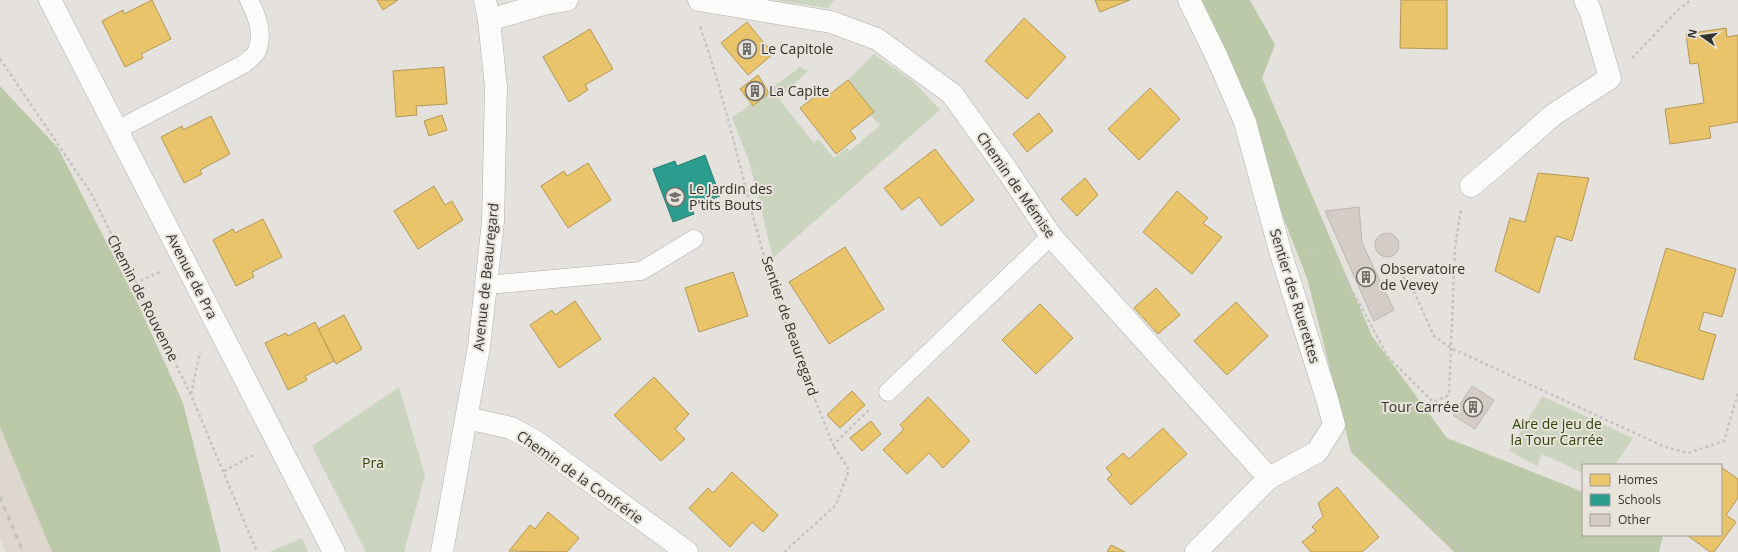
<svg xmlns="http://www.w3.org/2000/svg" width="1738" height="552" font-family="'Open Sans',sans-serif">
<rect width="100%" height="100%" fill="#e5e2de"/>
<polygon fill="#ddd7cd" points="0,427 52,552 6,552 0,538"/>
<g fill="#cbd4be">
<polygon points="775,0 834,0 828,8"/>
<polygon points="874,54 914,82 940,110 773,258 749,161 732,118 800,67 808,71 779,99 814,143 818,139 834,158 847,148 850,151 880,125 870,115 873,112 848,80"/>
<polygon points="399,387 425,475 404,552 366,552 312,446"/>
<polygon points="1542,396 1633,438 1615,465 1583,465 1583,473 1542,454 1537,466 1509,451"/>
<polygon points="302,538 308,552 269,552"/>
</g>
<g fill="#bcc9a9">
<polygon points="1198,0 1250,0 1275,45 1262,78 1372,336 1447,438 1583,492 1583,535 1663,535 1659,552 1454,552 1351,452 1307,278"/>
<polygon points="0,86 58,148 138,304 183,403 221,552 52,552 0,427"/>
</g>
<g fill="#e9c46a" stroke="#b29858">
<polygon points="152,0 171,39 141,54 143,58 125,67 102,21 123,10 124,14"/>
<polygon points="377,0 398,0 383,10"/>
<polygon points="1095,0 1130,0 1100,12"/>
<polygon points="1401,0 1447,0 1447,49 1400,48"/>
<polygon points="1024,18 1066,57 1027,99 985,61"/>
<polygon points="747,22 773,54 748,75 721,43"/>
<polygon points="1726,28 1727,37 1738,35 1738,122 1709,127 1711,138 1670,144 1665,109 1704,103 1698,63 1690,64 1686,34"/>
<polygon points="590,29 613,69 585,85 588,90 569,102 543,57"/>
<polygon points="444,67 447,104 416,106 417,115 396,117 393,71"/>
<polygon points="758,75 769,93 753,106 740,89"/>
<polygon points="848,80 874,112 850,131 856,138 836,154 800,108 821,92 825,98"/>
<polygon points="1150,88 1180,119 1139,160 1108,129"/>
<polygon points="1039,113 1053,131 1027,152 1013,134"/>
<polygon points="442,115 447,130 429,136 424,121"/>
<polygon points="211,116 230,154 200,170 202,174 184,183 161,137 182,126 183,130"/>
<polygon points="935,149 974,200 941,226 919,197 902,210 884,188"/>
<polygon points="588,163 611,200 568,228 541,186 564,171 567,176"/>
<polygon points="1538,173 1589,178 1572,241 1556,236 1539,293 1495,271 1510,218 1525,222"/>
<polygon points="1085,178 1098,195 1077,216 1061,199"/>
<polygon points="434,186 445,205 452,201 463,220 418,249 394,211"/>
<polygon points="1177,191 1208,218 1203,223 1222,237 1192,274 1143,232"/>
<polygon points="263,219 282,257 252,272 254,277 236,286 213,240 233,229 235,233"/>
<polygon points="845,247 884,309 829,344 789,282"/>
<polygon points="1666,248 1736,269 1722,317 1704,312 1699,330 1716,335 1703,380 1634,359"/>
<polygon points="733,272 748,316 699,332 685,288"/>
<polygon points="1156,288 1180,315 1158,334 1134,308"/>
<polygon points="575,301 601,339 559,368 530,325 552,310 555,315"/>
<polygon points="1236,302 1268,336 1227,375 1194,341"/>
<polygon points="1040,304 1073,338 1036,374 1002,340"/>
<polygon points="344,315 362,349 336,364 318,329"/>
<polygon points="315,322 334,361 305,376 307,380 288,390 265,343 286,333 288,336"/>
<polygon points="654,377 689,414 675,429 685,439 661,461 614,415"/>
<polygon points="852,391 865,405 840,428 827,415"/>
<polygon points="928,397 970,441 943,468 929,453 907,474 883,450 904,429 900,425"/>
<polygon points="871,421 881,434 862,451 850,438"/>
<polygon points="1163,428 1187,454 1131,505 1107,479 1112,475 1106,468 1123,453 1129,459"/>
<polygon points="1721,467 1738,479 1738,498 1726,515 1736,522 1714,552 1710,552 1687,535 1721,535"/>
<polygon points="732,472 778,515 763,532 752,522 730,547 689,508 708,488 713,493"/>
<polygon points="1337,487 1379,537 1362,552 1311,552 1302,542 1316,531 1312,527 1323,516 1318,503"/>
<polygon points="548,512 579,538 567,552 509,551 530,525 535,529"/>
<polygon points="1111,545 1125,552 1107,552"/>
</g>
<polygon fill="#2a9d8f" stroke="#2d7d72" points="705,155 720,196 691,207 694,214 673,222 653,169 675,161 677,166"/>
<g fill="#d5cbc7" stroke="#bab7b5">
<polygon points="1359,207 1362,243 1394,310 1374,321 1325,211"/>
<circle cx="1387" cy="245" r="12"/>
<polygon points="1472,386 1494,400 1475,429 1453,415"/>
</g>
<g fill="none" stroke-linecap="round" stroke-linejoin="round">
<g stroke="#b0aeab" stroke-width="19">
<g id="lane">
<path d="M117 130 244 64C248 60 255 56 257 51 264 33 257 16 249 0"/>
<polyline points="487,285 641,271 694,239"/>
<polyline points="888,392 1051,236"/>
</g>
</g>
<g stroke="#b0aeab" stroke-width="23">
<g id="street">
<polyline points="699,0 831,22 877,39 952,94 1009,173 1051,236 1269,478"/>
<polyline points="1189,0 1216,55 1245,122 1281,254 1327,399 1334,425 1317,452 1269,478 1196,552"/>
<polyline points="489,20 544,4 567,0"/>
<polyline points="1471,186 1501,161 1553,115 1610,78 1590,10 1585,0"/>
<polyline points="467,418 511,428 535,441 687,552"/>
<polyline points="442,552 479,347 493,222 496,87 489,20 485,0"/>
</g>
</g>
<g stroke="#b0aeab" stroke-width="23">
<polyline id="secondary" points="50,0 334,552"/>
</g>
<g stroke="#c4c3c1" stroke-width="2.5" stroke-dasharray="3 3" stroke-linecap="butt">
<path d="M700 27C731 114 747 207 776 295 792 346 814 396 833 445L871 408"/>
<polyline points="1632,58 1679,9 1691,0"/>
<polyline points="0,59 91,193 191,395 257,552"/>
<polyline points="1309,254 1329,254 1357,299 1388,357 1433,402 1449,395 1455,247 1461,209"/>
<polyline points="1395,268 1411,285 1434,336 1451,348 1665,447 1688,453 1724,441 1738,393"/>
<polyline points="135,283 160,272"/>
<polyline points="191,394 200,352"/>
<polyline points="1353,444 1462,552"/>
<polyline points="224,471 253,455"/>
<polyline points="784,552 836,505 849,470 833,445"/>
</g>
<use href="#lane" stroke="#fbfbfa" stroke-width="18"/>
<use href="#street" stroke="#fbfbfa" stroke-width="22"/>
<use href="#secondary" stroke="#fbfbfa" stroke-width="22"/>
<polyline stroke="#c1c1bf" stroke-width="3" stroke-dasharray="5 5" stroke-linecap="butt" points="0,497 23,552"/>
</g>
<defs>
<g id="building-ring" transform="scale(1)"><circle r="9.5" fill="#e8e3db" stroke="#71706c" stroke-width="1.5"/><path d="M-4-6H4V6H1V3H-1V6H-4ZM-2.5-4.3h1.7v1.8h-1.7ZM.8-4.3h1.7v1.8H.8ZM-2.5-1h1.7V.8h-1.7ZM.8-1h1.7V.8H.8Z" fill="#71706c"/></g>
<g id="school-ring" transform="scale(1)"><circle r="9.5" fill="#e8e3db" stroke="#71706c" stroke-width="1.5"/><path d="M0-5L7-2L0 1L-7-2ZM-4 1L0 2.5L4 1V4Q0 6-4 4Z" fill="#71706c"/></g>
</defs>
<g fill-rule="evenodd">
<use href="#building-ring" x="747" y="49"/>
<use href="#building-ring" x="755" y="91"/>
<use href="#school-ring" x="675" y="197"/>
<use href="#building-ring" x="1366" y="277"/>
<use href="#building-ring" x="1473" y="407"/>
</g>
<g text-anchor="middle" stroke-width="4" stroke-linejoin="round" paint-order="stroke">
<g font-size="14" fill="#33322e" stroke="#e8e3db" text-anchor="start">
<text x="761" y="54">Le Capitole</text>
<text x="769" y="96">La Capite</text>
<text x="689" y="194">Le Jardin des<tspan x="689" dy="16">P'tits Bouts</tspan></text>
<text x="1380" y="274">Observatoire<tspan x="1380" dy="16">de Vevey</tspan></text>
<text x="1459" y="412" text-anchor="end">Tour Carrée</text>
</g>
<g font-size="14" fill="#33322e" stroke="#e8e3db">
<text transform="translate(1016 185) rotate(55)" y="5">Chemin de Mémise</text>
<text transform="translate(192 276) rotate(63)" y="5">Avenue de Pra</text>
<text transform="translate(486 277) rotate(-84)" y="5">Avenue de Beauregard</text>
<text transform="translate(1295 296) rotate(73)" y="5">Sentier des Ruerettes</text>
<text transform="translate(143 298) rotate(63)" y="5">Chemin de Rouvenne</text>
<text transform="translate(790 326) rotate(71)" y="5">Sentier de Beauregard</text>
<text transform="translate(580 477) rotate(35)" y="5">Chemin de la Confrérie</text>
</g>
<g font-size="14" fill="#2f4509" stroke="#e8e3db">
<text x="1557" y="429">Aire de jeu de<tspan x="1557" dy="16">la Tour Carrée</tspan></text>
<text x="373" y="468">Pra</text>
</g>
</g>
<rect x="1582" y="464" width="140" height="72" fill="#e8e3db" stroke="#a09c96"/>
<rect x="1590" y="474" width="20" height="12" fill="#e9c46a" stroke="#a09c96"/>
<text x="1618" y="484" font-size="12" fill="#33322e">Homes</text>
<rect x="1590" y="494" width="20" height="12" fill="#2a9d8f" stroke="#a09c96"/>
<text x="1618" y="504" font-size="12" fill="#33322e">Schools</text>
<rect x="1590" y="514" width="20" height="12" fill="#d5cbc7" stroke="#a09c96"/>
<text x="1618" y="524" font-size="12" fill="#33322e">Other</text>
<g transform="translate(1702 36) rotate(284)" stroke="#e8e3db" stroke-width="3" paint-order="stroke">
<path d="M0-3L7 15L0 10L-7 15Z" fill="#33322e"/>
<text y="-6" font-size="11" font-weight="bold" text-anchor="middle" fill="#33322e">N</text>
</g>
</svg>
